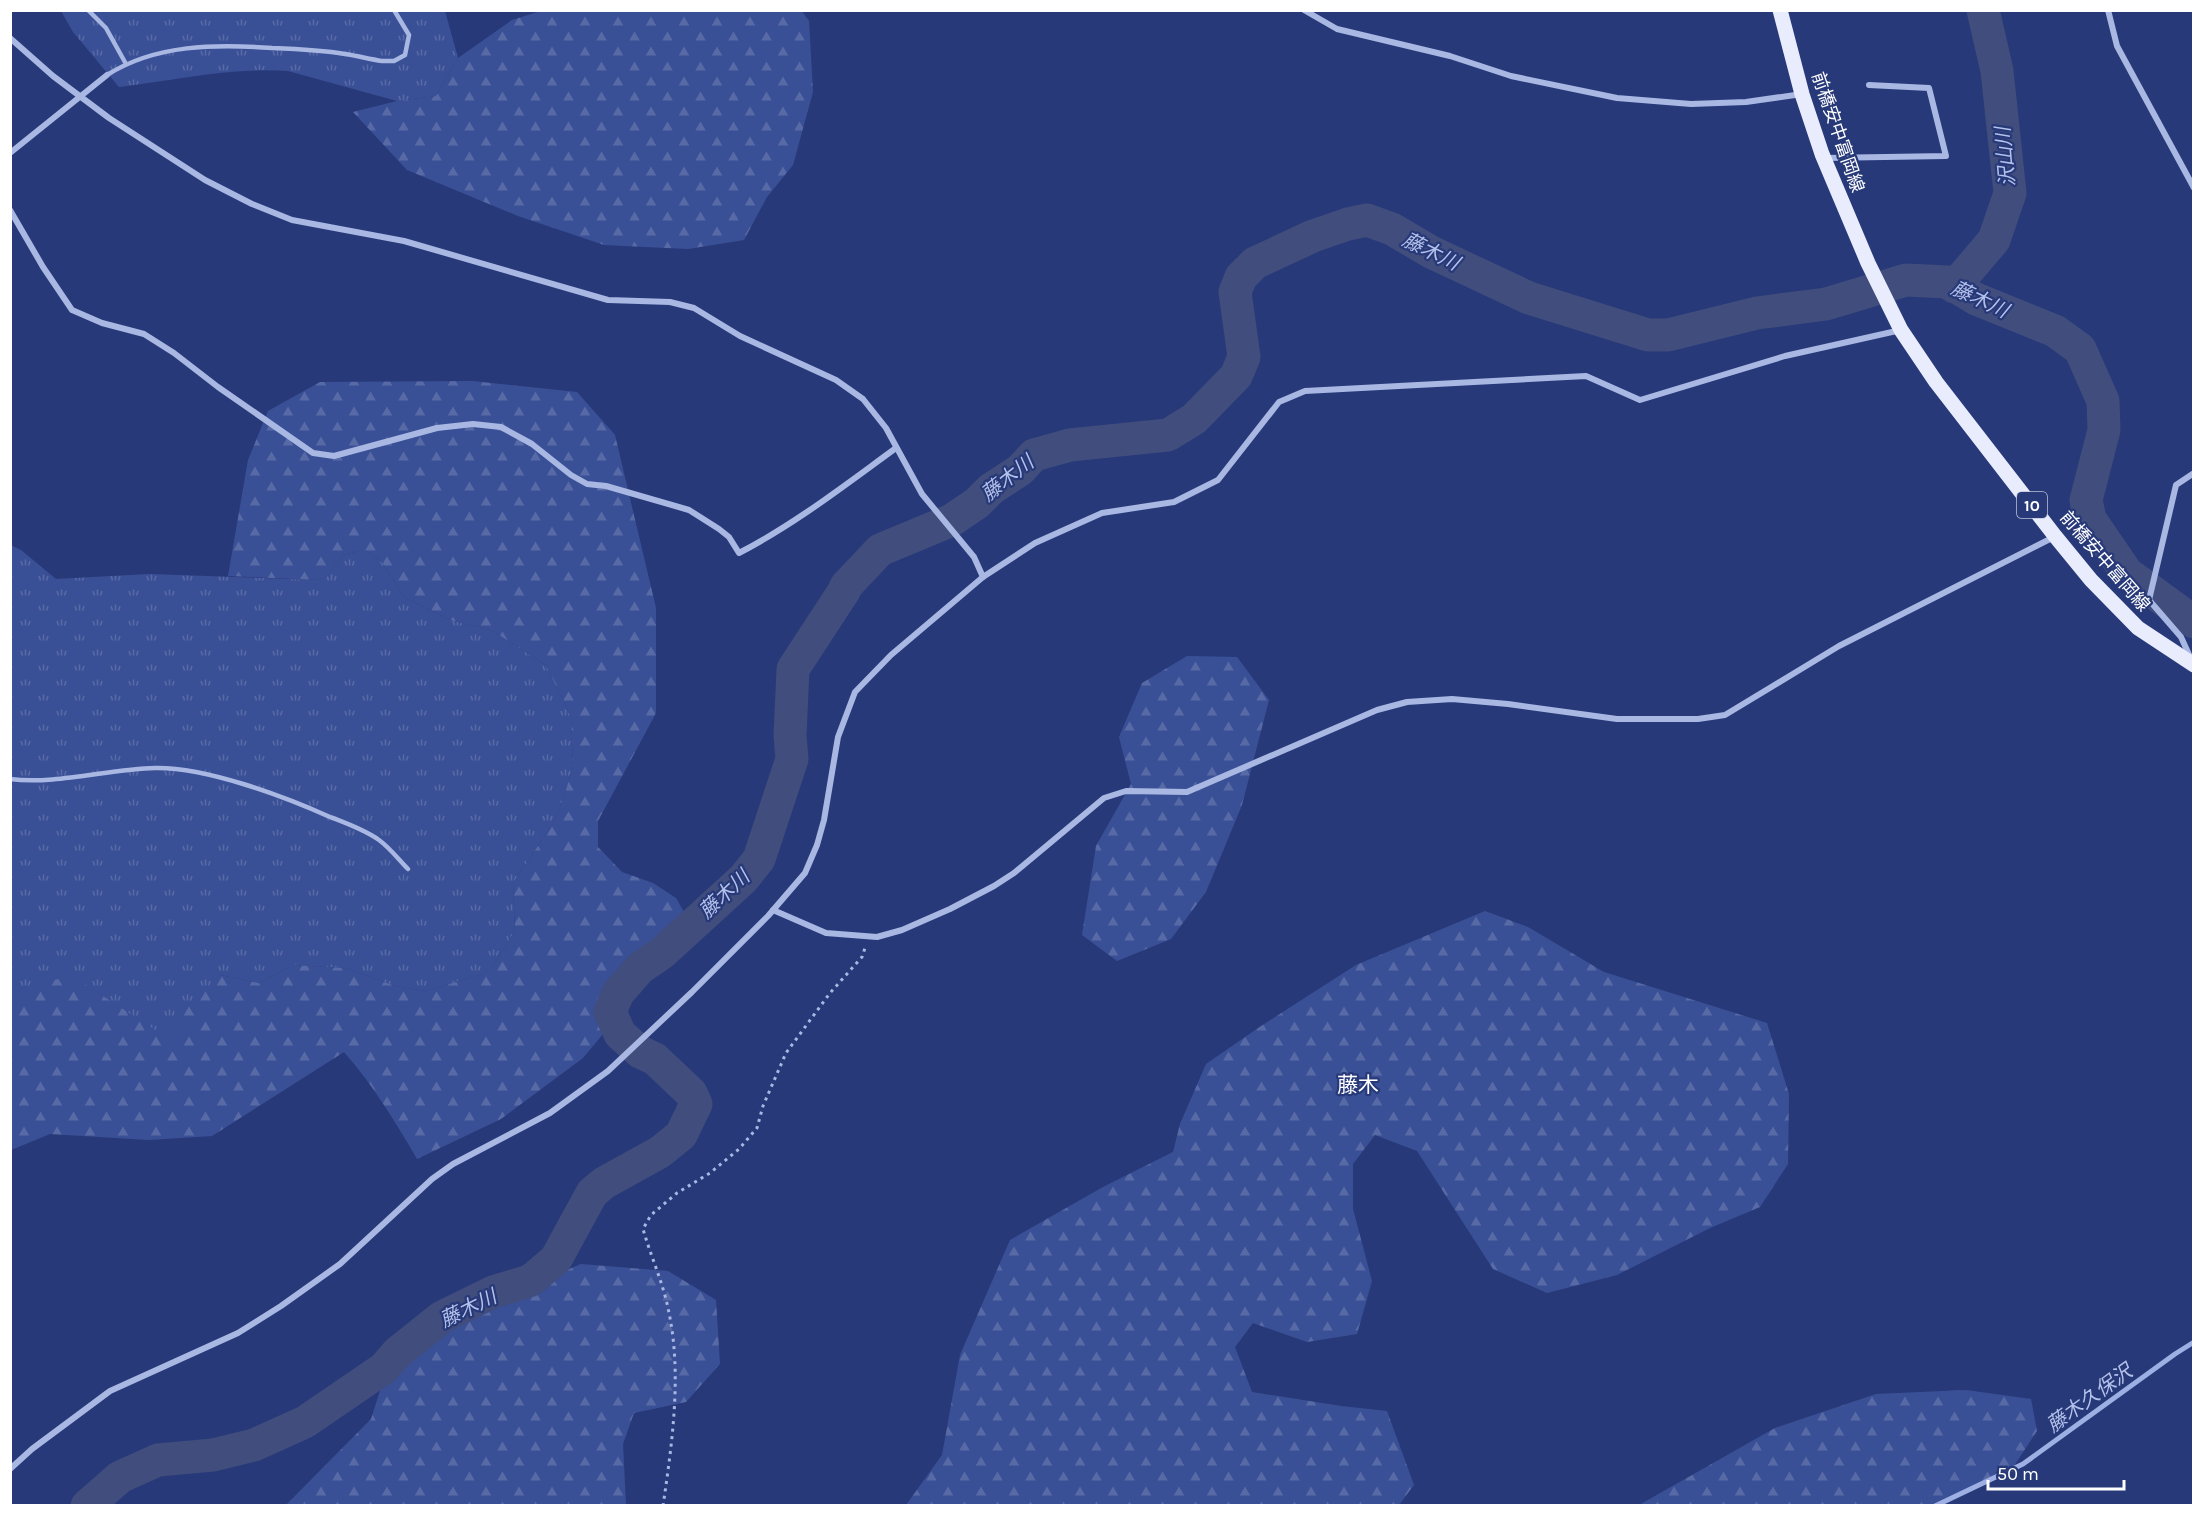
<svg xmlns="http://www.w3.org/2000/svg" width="2204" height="1516" font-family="Karla,'Noto Sans JP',sans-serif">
<defs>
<pattern id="grass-tufts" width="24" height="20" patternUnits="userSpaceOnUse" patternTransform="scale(1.5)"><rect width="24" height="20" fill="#3a5096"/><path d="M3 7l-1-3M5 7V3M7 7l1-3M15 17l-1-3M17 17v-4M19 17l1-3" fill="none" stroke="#586aa6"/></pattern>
<pattern id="forest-firs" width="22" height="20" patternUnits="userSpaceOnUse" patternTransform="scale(1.5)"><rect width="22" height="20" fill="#3a5096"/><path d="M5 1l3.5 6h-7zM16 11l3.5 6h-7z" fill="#586aa6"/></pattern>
</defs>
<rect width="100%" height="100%" fill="#273979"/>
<g fill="url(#grass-tufts)">
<path d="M61 11H445L458 58 436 96 397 101 288 71C232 67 175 80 119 87L73 32Z"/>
<polygon points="10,545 21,550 56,579 149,574 318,580 328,576 342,555 364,550 381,561 404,597 450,620 491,630 546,665 571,717 573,767 564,796 554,822 513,883 515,931 492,967 483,974 425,991 395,986 346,968 294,965 259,983 220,975 178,1040 27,986 11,996"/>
</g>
<g fill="url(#forest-firs)">
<polygon points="801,10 809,21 813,92 793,165 767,197 744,240 688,249 604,245 518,216 407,170 353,112 397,101 436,96 458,58 512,20 541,11"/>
<path d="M472 381 577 392 615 435 656 608V713L598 821V847L622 872 653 883 676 898 688 919 638 992 583 1058 501 1119 417 1159C395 1121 373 1085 344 1052L212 1136 149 1140 50 1134 11 1150 10 996 27 986 72 976 160 1033 177 1039 182 1010 220 975 259 983 294 965 346 968 395 986 425 991 483 974 492 967 515 931 513 883 554 822 564 796 573 767 571 717 546 665 491 630 450 620 404 597 381 561 364 550 342 555 328 576 318 580 228 576 248 460 268 411 320 382Z"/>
<polygon points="1187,656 1237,657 1269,700 1242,805 1206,892 1171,939 1117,961 1082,935 1096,846 1131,784 1119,737 1142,683"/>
<polygon points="1485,911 1528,927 1604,972 1767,1023 1789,1094 1788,1164 1760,1207 1710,1228 1617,1275 1547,1293 1493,1269 1417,1151 1375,1135 1353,1164 1353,1209 1372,1281 1357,1334 1307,1342 1253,1323 1235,1347 1252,1392 1341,1406 1387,1411 1414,1485 1399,1505 906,1505 942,1455 960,1355 1010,1240 1103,1187 1173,1152 1180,1124 1206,1064 1261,1026 1356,965"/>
<polygon points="581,1264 668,1271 716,1300 720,1364 686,1402 634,1413 623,1444 626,1505 286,1505 371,1419 394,1347 487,1304"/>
<polygon points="1966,1390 2031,1399 2037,1431 2012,1469 1934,1505 1639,1505 1775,1428 1876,1394"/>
</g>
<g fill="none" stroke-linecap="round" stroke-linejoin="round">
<polyline stroke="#9eb0e3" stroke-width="5" points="1935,1506 2023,1464 2175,1354 2194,1342"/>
<g stroke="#404d7d" stroke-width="33">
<polyline points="1954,287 1994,240 2010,193 1997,71 1983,10"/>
<polyline points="87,1506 120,1477 158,1460 213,1455 254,1445 305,1422 384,1368 397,1353 442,1317 493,1292 529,1281 535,1277 556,1259 592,1193 604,1183 660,1152 681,1135 696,1104 691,1093 655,1059 640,1052 620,1034 610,1012 618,993 640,968 662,953 743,879 759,859 792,759 790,736 793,669 844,591 846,586 880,550 952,520 977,503 991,489 1020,470 1034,455 1070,445 1168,435 1194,419 1236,376 1244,357 1235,292 1241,277 1255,263 1313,236 1348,224 1367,220 1392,229 1431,252 1529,298 1648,335 1668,335 1757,313 1826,304 1906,280 1948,282 1976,299 2055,331 2080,349 2103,401 2104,430 2086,500 2090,519 2127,573 2194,622"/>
</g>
<path stroke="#a9b7e3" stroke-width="3" stroke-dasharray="3 4.5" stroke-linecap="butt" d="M663 1506C672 1444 682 1375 669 1313 664 1285 651 1257 643 1229L651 1215 677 1193 710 1173 739 1149 757 1128 763 1106 786 1053 830 993 862 957 865 948"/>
<g stroke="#a9b7e3" stroke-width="4.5">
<polyline points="88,10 106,28 126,64"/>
<path d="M107 75C156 44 216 44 272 48 297 49 321 50 345 54 358 56 369 59 382 61H394L405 55 409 35 394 10"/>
<path d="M10 779C55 785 109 769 155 768 206 767 283 796 330 817 346 823 365 830 379 840 390 848 399 860 408 869"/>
</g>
<g stroke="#a9b7e3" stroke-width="6">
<polyline points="1304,10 1337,29 1450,56 1511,76 1617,98 1691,104 1746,102 1802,94"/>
<polyline points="2108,10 2117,46 2194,188"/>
<polyline points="10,38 53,76 109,118 205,180 252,204 292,220 404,241 608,300 670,302 694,308 740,336 836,380 863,399 886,428 922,494 974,557 983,577"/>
<polyline points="1824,158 1946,156 1929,88 1869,85"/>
<path d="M10 210 43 267 72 310 102 323 144 334 174 353 218 387 313 453 334 456 437 428 473 424 501 427 532 444 571 475 587 484 606 486 689 510 719 529 729 537 739 553C795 524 845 485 896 448"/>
<polyline points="2191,659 2181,637 2149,600 2176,485 2194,473"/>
<polyline points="773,910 826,933 877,937 902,930 950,909 994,886 1014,873 1104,798 1126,791 1187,792 1377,710 1407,702 1452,699 1508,704 1617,719 1698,719 1725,715 1839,646 2054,537"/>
<polyline points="10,1469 32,1449 110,1391 238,1333 281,1306 340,1264 432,1179 453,1164 550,1113 608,1071 692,992 768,916 805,873 817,845 824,820 838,737 855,692 891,655 983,577 1035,543 1102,513 1174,502 1218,480 1279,402 1305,391 1586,376 1640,400 1785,356 1901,330"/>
</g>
<polyline stroke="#e8ecfc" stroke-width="15" points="1780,10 1802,94 1822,154 1868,263 1901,330 1936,382 2055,536 2091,580 2138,628 2194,665"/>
<polyline stroke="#a9b7e3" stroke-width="6" points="10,153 107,75"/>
</g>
<g text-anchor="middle" stroke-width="4.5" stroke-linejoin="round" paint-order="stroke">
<rect fill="#273979" stroke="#bec4d7" stroke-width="1.5" x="2017" y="492" width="30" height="26" rx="4.5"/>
<g font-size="16" font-weight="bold" fill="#fff">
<text x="2032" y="511">10</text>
</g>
<g font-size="18" fill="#fff" stroke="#273979">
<text transform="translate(1838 132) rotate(71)" y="6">前橋安中富岡線</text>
<text transform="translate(2105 561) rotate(49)" y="6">前橋安中富岡線</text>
</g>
<g font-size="20" font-style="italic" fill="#b4c2eb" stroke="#273979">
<text transform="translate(2005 157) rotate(-95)" y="7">沢山川</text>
<text transform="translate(1431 251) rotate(26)" y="7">藤木川</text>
<text transform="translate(1980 299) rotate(25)" y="7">藤木川</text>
<text transform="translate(1007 478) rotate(-38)" y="7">藤木川</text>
<text transform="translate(724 894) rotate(-43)" y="7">藤木川</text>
<text transform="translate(468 1308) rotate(-26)" y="7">藤木川</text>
<text transform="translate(2089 1398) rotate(-36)" y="7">藤木久保沢</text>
</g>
<g font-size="21" fill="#fff" stroke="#273979">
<text x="1358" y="1092">藤木</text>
</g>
</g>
<rect width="2204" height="1516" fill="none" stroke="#ffffff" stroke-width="24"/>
<path d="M1988 1480v9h136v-9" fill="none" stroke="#ffffff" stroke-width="3"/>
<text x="1997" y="1480" font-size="18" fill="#ffffff" stroke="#273979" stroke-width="4.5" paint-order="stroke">50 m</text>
</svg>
